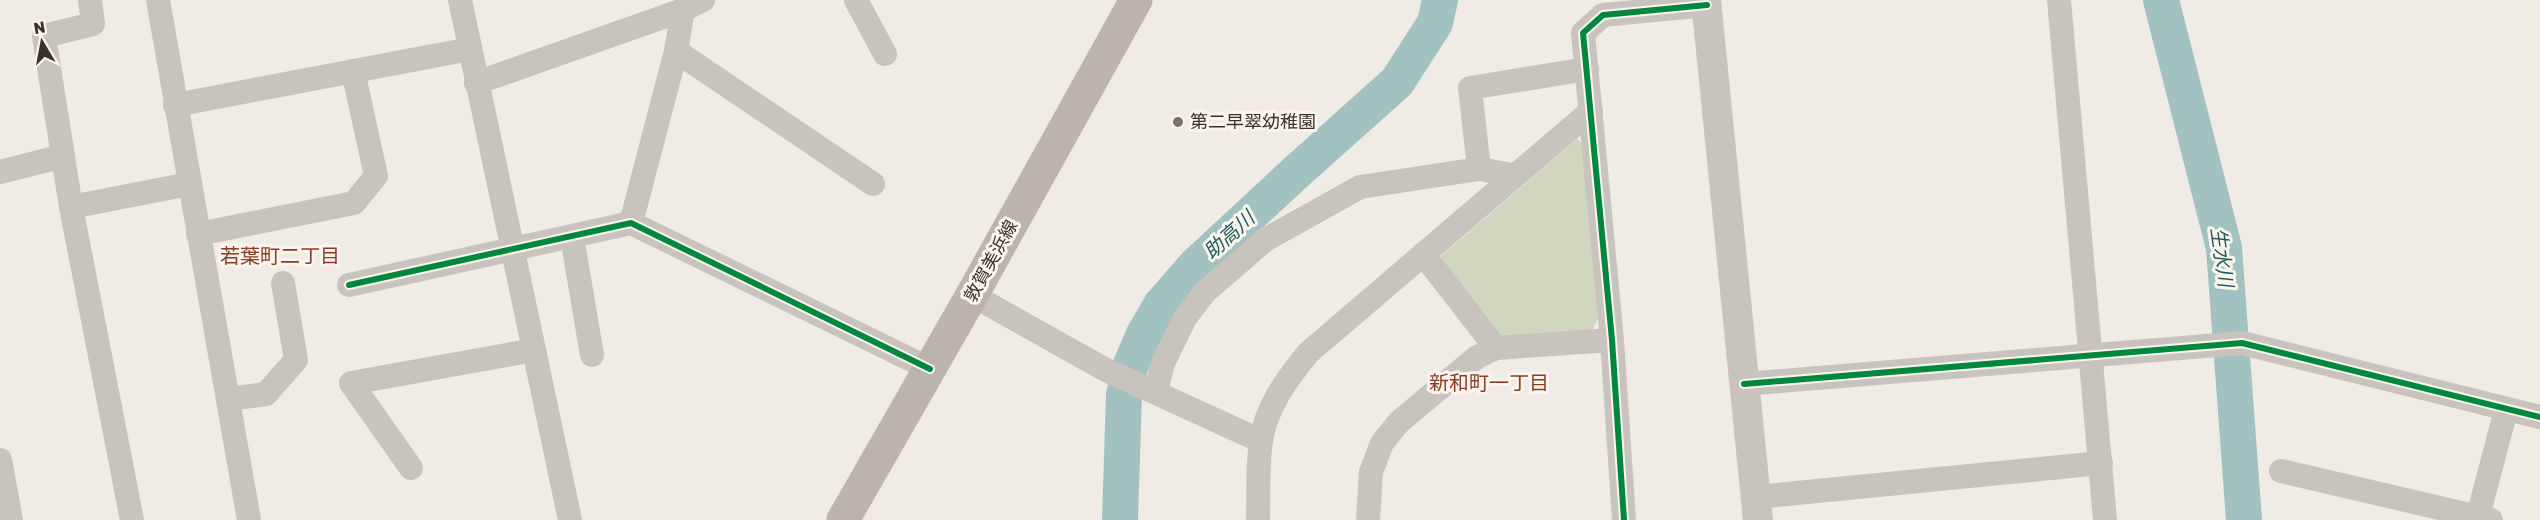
<svg xmlns="http://www.w3.org/2000/svg" width="2540" height="520" font-family="Rubik,'Noto Sans JP',sans-serif">
<rect width="100%" height="100%" fill="#f0ebe5"/>
<polygon fill="#d1d6bf" points="1577,139 1585,144 1599,316 1591,333 1500,337 1441,268 1441,256"/>
<g fill="none" stroke-linecap="round" stroke-linejoin="round">
<g stroke="#a1c2c1" stroke-width="36">
<polyline points="2161,0 2224,248 2244,520"/>
<polyline points="1120,520 1124,395 1130,367 1144,334 1161,305 1194,267 1293,175 1397,82 1435,23 1440,0"/>
</g>
<g stroke="#c9c3be" stroke-width="24">
<polyline points="90,0 93,24 44,36 71,207 132,520"/>
<polyline points="158,0 249,520"/>
<polyline points="460,0 570,520"/>
<polyline points="856,0 885,54"/>
<polyline points="2059,0 2105,520"/>
<polyline points="676,51 873,184"/>
<polyline points="476,83 683,10 703,0"/>
<polyline points="175,105 470,49"/>
<polyline points="1479,169 1470,88 1587,69"/>
<polyline points="0,172 63,156"/>
<polyline points="71,207 189,184"/>
<polyline points="631,223 676,51 683,10"/>
<polyline points="198,234 354,203 376,176 353,71"/>
<polyline points="572,237 592,355"/>
<polyline points="349,285 631,223 930,369"/>
<polyline points="972,295 1106,370 1261,441"/>
<polyline points="1496,348 1612,340"/>
<polyline points="1744,384 2242,343 2540,417"/>
<polyline points="1156,391 1163,363 1185,318 1205,292 1265,240 1360,187 1479,169 1513,175"/>
<polyline points="229,399 266,394 296,360 283,283"/>
<polyline points="0,460 11,520"/>
<polyline points="411,468 351,383 534,350"/>
<polyline points="2281,471 2491,520"/>
<polyline points="1757,497 2101,463"/>
<path d="M1258 520C1259 494 1257 467 1261 441 1266 407 1287 379 1308 353L1591 111"/>
<polyline points="1368,520 1371,472 1382,443 1399,422 1477,357 1496,348 1423,254"/>
<polyline points="1624,520 1612,340 1583,33 1603,15 1707,5"/>
<polyline points="2477,520 2506,410"/>
</g>
<polyline stroke="#c9c3be" stroke-width="30" points="1706,0 1758,520"/>
<polyline stroke="#bab3ae" stroke-width="33" points="843,520 972,295 1136,0"/>
<g stroke="#fbf5ee" stroke-width="10">
<g id="cycleway">
<polyline points="349,285 631,223 930,369"/>
<polyline points="1744,384 2242,343 2540,417"/>
<polyline points="1624,520 1612,340 1583,33 1603,15 1707,5"/>
</g>
</g>
<use href="#cycleway" stroke="#00873e" stroke-width="6"/>
</g>
<circle fill="#7a716c" stroke="#fbf5ee" stroke-width="2" cx="1178" cy="122" r="6"/>
<g text-anchor="middle" stroke-width="6" stroke-linejoin="round" paint-order="stroke">
<g font-size="18" fill="#3b302b" stroke="#fbf5ee" text-anchor="start">
<text x="1190" y="128">第二早翠幼稚園</text>
</g>
<g font-size="18" fill="#3b302b" stroke="#fbf5ee">
<text transform="translate(991 261) rotate(-61)" y="6">敦賀美浜線</text>
</g>
<g font-size="20" font-style="italic" fill="#1f5a5e" stroke="#fbf5ee">
<text transform="translate(1229 235) rotate(-42)" y="7">助高川</text>
<text transform="translate(2222 257) rotate(82)" y="7">生水川</text>
</g>
<g font-size="20" fill="#8c3b22" stroke="#fbf5ee">
<text x="280" y="263">若葉町二丁目</text>
<text x="1489" y="390">新和町一丁目</text>
</g>
</g>
<g transform="translate(42 42) rotate(350)" stroke="#fbf5ee" stroke-width="4.5" paint-order="stroke">
<path d="M0-4.5L10 22L0 15L-10 22Z" fill="#3b302b"/>
<text y="-9" font-size="16" font-weight="bold" text-anchor="middle" fill="#3b302b">N</text>
</g>
</svg>
